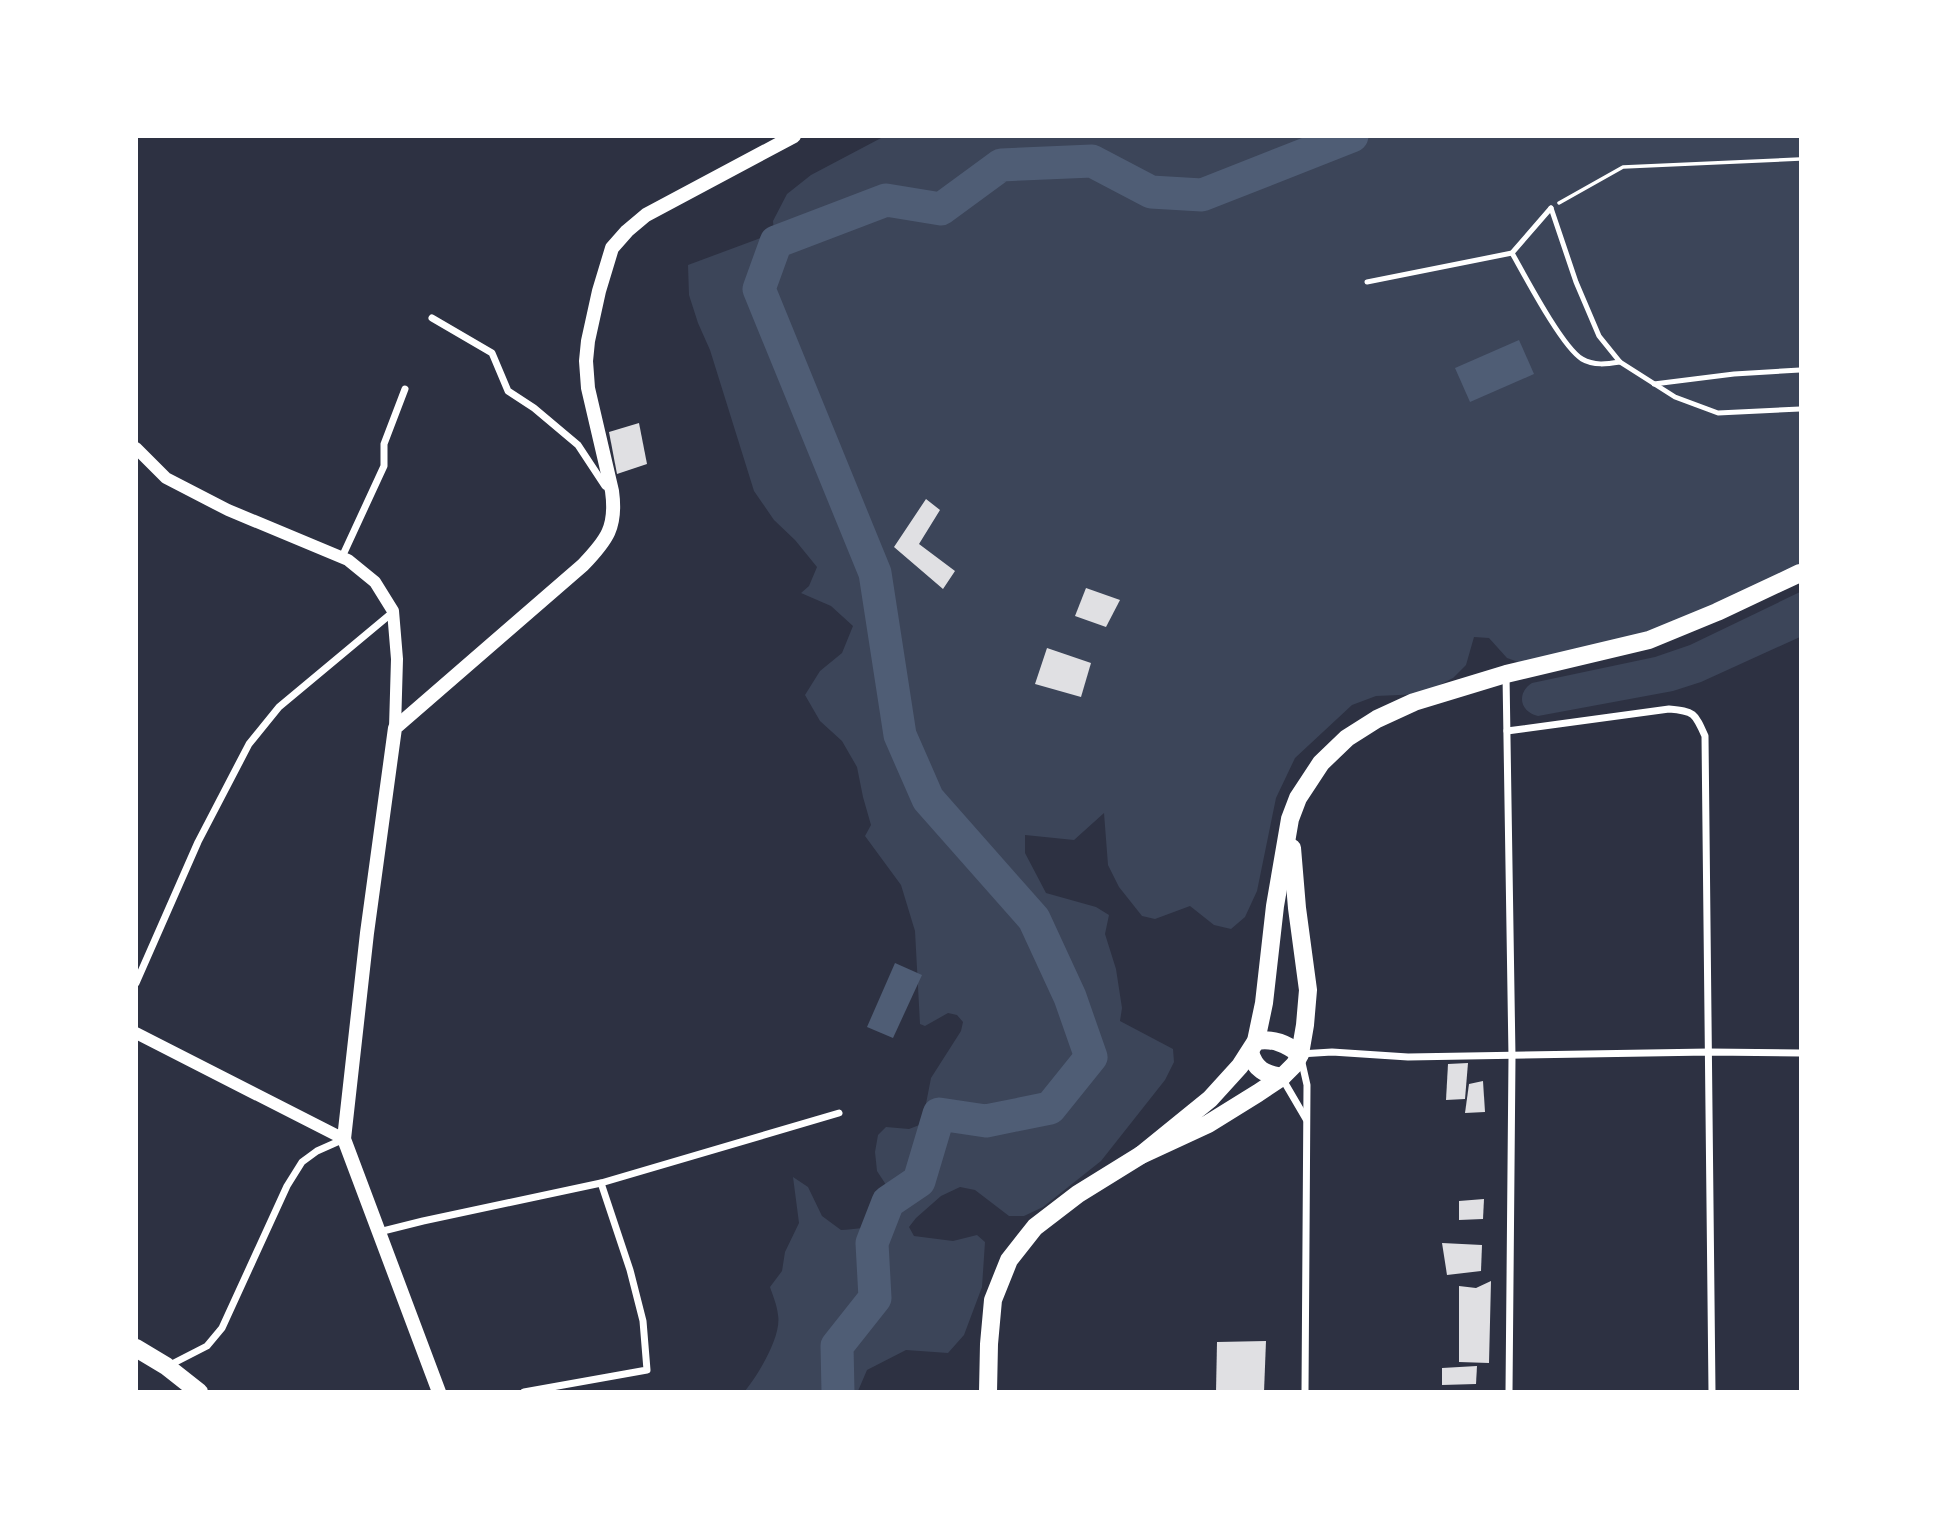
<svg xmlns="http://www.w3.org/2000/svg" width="1937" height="1528" font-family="Rubik,sans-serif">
<rect width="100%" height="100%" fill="#2d3142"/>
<g fill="#3c4559">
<path d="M883 137H1800V568L1761 598 1532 667 1507 658 1489 638 1474 637 1466 665 1453 678 1422 694 1376 696 1352 705 1295 758 1276 798 1257 891 1245 917 1231 929 1214 925 1190 906 1155 919 1142 916 1119 887 1108 865 1104 813 1074 840 1025 835V853L1046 893 1096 907 1109 915 1105 934 1116 969 1122 1008 1120 1021 1173 1049 1174 1062 1165 1080 1101 1161 1043 1207 1024 1216H1009L975 1190 960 1187 941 1196 916 1218 909 1227 914 1236 953 1241 977 1235 985 1242 982 1287 964 1335 948 1353 906 1350 867 1370 858 1391H745C758 1375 782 1336 778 1315 777 1305 773 1296 770 1287L782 1271 785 1252 799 1223 793 1177 808 1187 822 1216 841 1230C870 1228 883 1227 894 1197L877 1171 875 1152 878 1135 886 1127 909 1129 922 1124 931 1078 961 1031 963 1022 957 1015 948 1013 925 1026 920 1024 915 931 901 885 865 836 871 825 863 797 857 767 842 741 820 721 805 695 820 671 842 653 853 626 831 606 801 593 809 586 817 567 795 540 774 520 754 491 710 350 698 323 689 295 688 265 774 233 773 221 787 194 811 175Z"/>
<path d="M1800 592V637L1701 682 1673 691 1538 716C1520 712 1516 693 1532 683L1655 657 1690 645Z"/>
</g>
<g fill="#4f5d75">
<polygon points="1519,340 1534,374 1470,402 1455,368"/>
<polygon points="895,963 922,975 893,1038 867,1027"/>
</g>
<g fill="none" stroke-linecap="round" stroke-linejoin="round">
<polyline stroke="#4f5d75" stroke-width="33" points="838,1392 837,1346 875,1298 872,1243 888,1202 919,1181 939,1114 986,1121 1050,1108 1091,1057 1070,997 1034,919 928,799 900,735 875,573 759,289 776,242 886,200 941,209 1001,165 1092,161 1151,192 1202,195 1352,136"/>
</g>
<g fill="#e0e0e3">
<polygon points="639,423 647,464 617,474 609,432"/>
<polygon points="926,499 940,510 919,544 955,571 943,589 894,547"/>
<polygon points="1086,588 1120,600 1106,627 1075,616"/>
<polygon points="1047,648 1091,663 1081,697 1035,684"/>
<polygon points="1468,1063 1465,1099 1446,1100 1448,1064"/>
<polygon points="1483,1081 1485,1112 1465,1113 1469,1084"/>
<polygon points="1484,1199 1483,1219 1459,1220 1459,1201"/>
<polygon points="1442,1243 1482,1245 1481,1271 1447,1275"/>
<polygon points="1491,1281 1489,1363 1459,1362 1459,1286 1476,1288"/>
<polygon points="1266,1341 1264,1392 1216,1392 1217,1342"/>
<polygon points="1477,1366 1476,1384 1442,1385 1442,1368"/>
</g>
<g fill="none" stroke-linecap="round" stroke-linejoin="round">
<polyline stroke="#fff" stroke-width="3.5" points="1559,203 1623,167 1800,159"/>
<g stroke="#fff" stroke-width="5">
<polyline points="1551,208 1576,282 1599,336 1620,362 1675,397 1718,413 1800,409"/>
<path d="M1512 253C1525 276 1562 347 1582 359 1594 366 1607 364 1620 362"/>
<polyline points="1367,282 1512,253 1551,208"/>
<polyline points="1654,384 1734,374 1800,370"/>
</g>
<g stroke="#fff" stroke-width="7">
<polyline points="432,318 492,353 508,391 534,408 578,445 605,486"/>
<polyline points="342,557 384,466 384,444 405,389"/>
<polyline points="1506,675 1512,1057 1509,1392"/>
<path d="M1507 731 1669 709C1694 711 1695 713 1705 736L1712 1392"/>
<polyline points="136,983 198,842 249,744 279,707 393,612"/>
<polyline points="1282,1078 1306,1119"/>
<polyline points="379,1232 423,1221 601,1183 839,1113"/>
<polyline points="168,1366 207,1346 222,1328 287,1186 302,1162 317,1151 344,1139"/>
<polyline points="524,1392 647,1370 643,1321 630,1270 601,1183"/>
<polyline points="1305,1392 1307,1085 1300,1054 1332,1052 1408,1057 1709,1052 1800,1053"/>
</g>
<g stroke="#fff" stroke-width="12">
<polyline points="136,448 166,478 228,510 348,560 375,582 393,611 397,659 395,728"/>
<polyline points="136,1033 344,1139"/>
</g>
<path stroke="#fff" stroke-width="14" d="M439 1392 344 1139 367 933 395 728 583 565C607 540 617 527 612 491L588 388 586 361 588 341 599 291 612 248 627 231 646 215 794 136"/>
<g stroke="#fff" stroke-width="18">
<path d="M1256 1041C1274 1038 1286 1044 1300 1054"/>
<path d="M1250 1052C1255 1070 1265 1074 1282 1077"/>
<polyline points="1141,1155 1210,1099 1240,1066 1256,1041 1264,1003 1275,906 1290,819 1298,798 1321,763 1347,738 1377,719 1414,702 1506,674 1649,640 1717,612 1800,573"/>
<polyline points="136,1348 166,1366 199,1392"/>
<polyline points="988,1392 989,1344 993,1300 1009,1260 1035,1227 1078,1194 1141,1155 1208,1124 1258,1093 1282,1077 1295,1064 1300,1054 1305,1025 1308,990 1297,908 1292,848"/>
</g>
</g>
<rect width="1937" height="1528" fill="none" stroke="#ffffff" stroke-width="276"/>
</svg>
